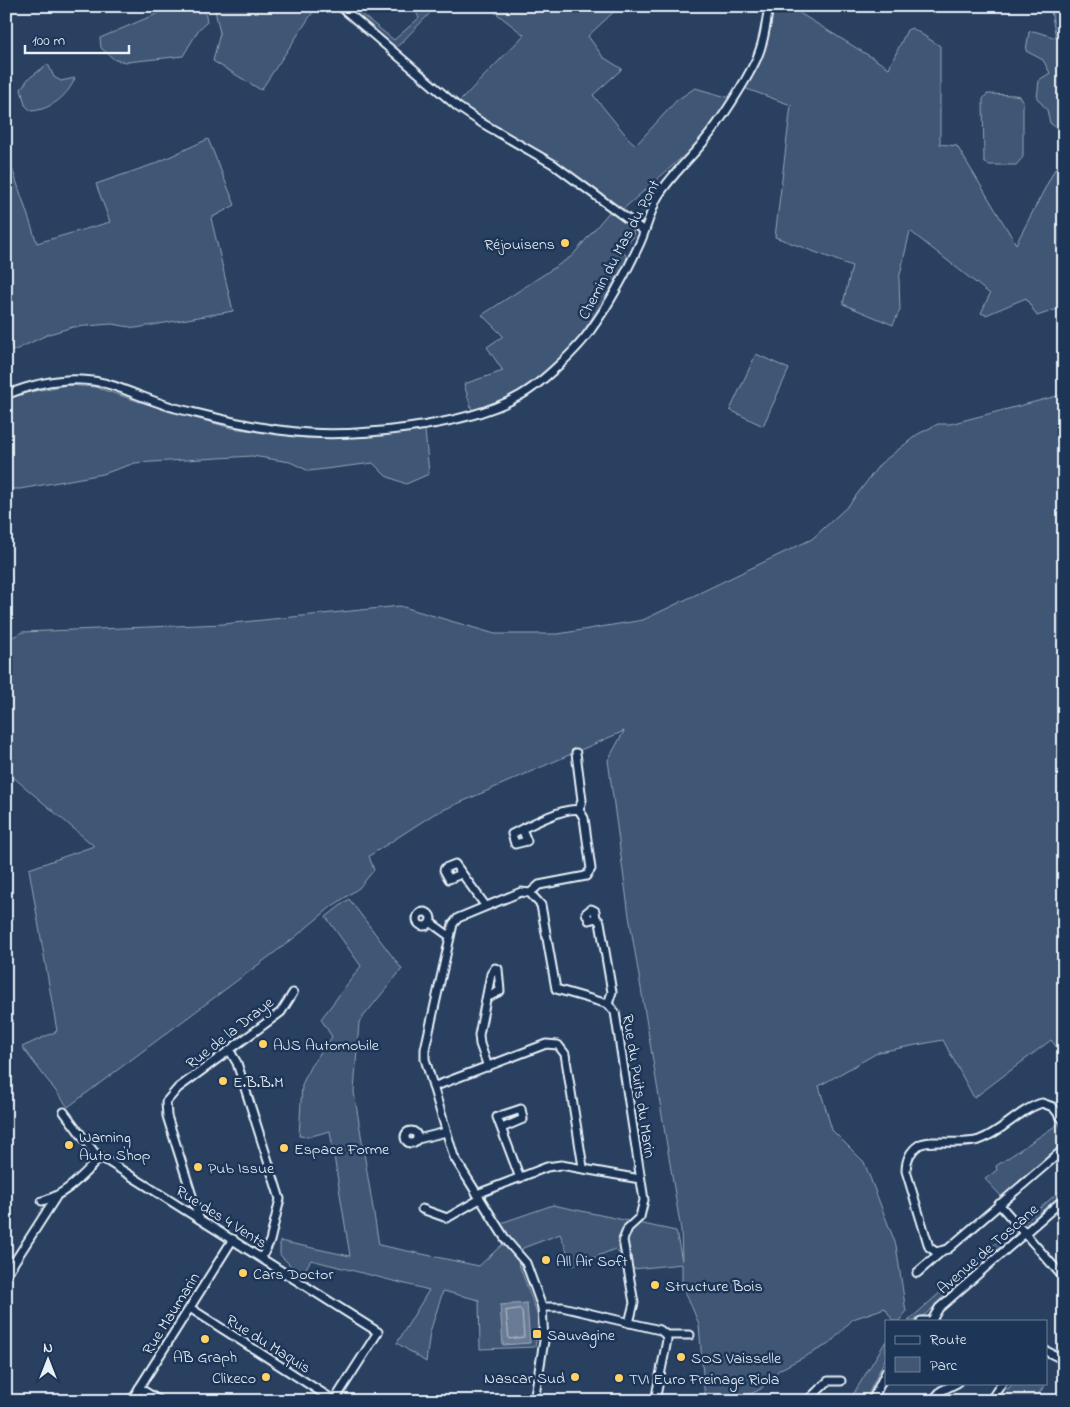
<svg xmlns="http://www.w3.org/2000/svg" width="1070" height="1407" font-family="'Indie Flower',sans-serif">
<rect width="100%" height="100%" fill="#294061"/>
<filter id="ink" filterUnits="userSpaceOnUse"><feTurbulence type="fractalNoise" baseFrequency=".02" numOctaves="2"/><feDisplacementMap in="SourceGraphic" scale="10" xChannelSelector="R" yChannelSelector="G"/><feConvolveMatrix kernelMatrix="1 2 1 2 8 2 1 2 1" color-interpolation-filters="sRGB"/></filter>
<g filter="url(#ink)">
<g fill="#415774" stroke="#94a4b6">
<polygon points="175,6 204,6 207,22 199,29 183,56 127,62 115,60 101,48 100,38"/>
<polygon points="214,6 317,6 261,90 213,61 220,33"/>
<polygon points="344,6 351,6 394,40 419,18 413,6 421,6 425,12 431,6 437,6 395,49"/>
<path d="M487 6H620L588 36 603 57 622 69 593 95 629 139 636 145 677 100 695 88 730 98 703 139 621 211C604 198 587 183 569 171 533 148 494 128 459 102L524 35Z"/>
<polygon points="772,6 788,6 889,68 907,30 912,28 940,46 940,144 957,146 1016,244 1055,169 1064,163 1064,307 1037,316 1026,298 986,315 981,313 990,294 910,231 899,279 900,310 893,325 843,304 852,266 775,237 791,105 744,88 765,47"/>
<polygon points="1050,6 1060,6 1064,25 1064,134 1050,123 1047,110 1037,98 1039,80 1050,73 1043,60 1026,51 1029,32 1034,31 1056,38"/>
<path d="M48 64 54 77 61 81 75 78C68 96 50 110 31 111L25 105 21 89 28 79Z"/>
<polygon points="987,94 1015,95 1019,96 1023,102 1023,157 1016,165 989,165 984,162 983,99"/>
<polygon points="208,139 235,205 211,218 233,311 136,328 112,324 73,327 49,334 13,351 6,334 6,150 37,243 110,222 96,184 154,164"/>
<path d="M610 211 633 229 634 237 620 250 626 255 627 261C600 307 570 362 522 391 507 401 490 405 472 411L464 384 503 371 487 347 503 336 482 315 572 256Z"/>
<polygon points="756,354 789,369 763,426 730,410"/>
<polygon points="67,385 95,387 140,402 231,428 306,438 362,437 425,430 429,474 406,484 386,476 373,463 309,471 290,462 252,456 135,463 103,474 20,489 6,489 6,400 25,393"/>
<polygon points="1061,395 1064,397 1064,1057 1051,1040 974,1098 943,1040 879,1052 819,1086 832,1130 864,1162 896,1245 906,1312 899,1321 893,1321 885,1308 853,1319 829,1344 779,1370 761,1389 736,1401 705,1401 699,1324 682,1284 682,1264 633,1269 615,1249 573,1266 560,1234 523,1248 517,1259 539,1319 535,1347 480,1349 479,1300 443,1291 430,1332 426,1362 397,1343 429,1290 311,1260 301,1276 280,1255 280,1241 350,1256 330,1131 308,1137 299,1136 302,1085 310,1067 332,1037 321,1019 361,966 326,917 349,899 402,969 359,1022 354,1092 379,1245 479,1266 504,1243 501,1223 553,1205 676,1231 682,1261 681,1230 629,916 608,760 624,731 434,814 369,856 374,870 359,888 331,907 294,938 68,1107 22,1047 57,1031 29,869 94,846 6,771 6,641 22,632 224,624 400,606 495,634 558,634 643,620 812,539 849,505 880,464 918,434 938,424 950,424"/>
<polygon points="1058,1124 1064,1131 1064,1144 1002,1197 985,1179 997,1170 996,1166"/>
<polygon points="1064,1187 1064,1194 1028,1227 1022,1224"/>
<polygon points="1013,1228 1016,1233 927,1313 915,1321 908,1321"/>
<polygon points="886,1341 886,1357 865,1401 849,1401"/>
<polygon points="1013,1383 1046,1383 1034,1401 998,1400 1006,1388 1008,1389"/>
</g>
<polygon fill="#6b7c95" stroke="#9dabbd" points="527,1303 530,1343 503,1345 500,1305"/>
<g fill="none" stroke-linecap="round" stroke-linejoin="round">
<polygon stroke="#b6c2d0" stroke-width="1" points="520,1309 522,1311 524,1337 509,1339 506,1311"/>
<g stroke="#e8f1f8" stroke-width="11">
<g id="minor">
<polyline points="340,6 458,107 482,123 553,164 644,231"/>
<path d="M6 395C40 381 78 374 114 386 134 393 154 402 175 408 213 417 250 427 288 431 349 439 465 427 519 396 540 385 579 348 592 328 610 303 626 273 639 245 646 230 650 213 657 198 670 176 689 160 705 140 720 122 746 81 756 60 764 43 766 24 769 6"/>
<path d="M522 829 527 841 515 844 512 834C526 827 565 806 579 810"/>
<polyline points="461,874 449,879 444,870 445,868 455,864 485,905"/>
<polyline points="530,893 539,885 586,876 591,869 584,818 579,810 582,800 576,753"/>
<circle cx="424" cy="919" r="7"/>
<polyline points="596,918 589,920 586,913 591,909 595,911 596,918 600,922 612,992 608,1004"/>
<polyline points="430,922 448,935"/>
<polyline points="488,997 500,991 498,969 495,968 491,974 479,1035 480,1044 488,1067"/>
<polyline points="230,1051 237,1063 280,1199 270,1241 262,1257"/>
<polyline points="433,1087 546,1044 558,1045 565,1054 583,1167"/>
<polyline points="64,1112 94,1152 101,1157 378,1332 334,1401"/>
<path d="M1064 1121 1053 1107 1042 1103C1020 1109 1002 1132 979 1140 960 1146 931 1138 919 1145 910 1151 906 1161 906 1171L929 1247 936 1252 948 1249 1064 1149"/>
<polyline points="502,1128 523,1119 521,1109 497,1117 520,1178"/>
<circle cx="411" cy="1137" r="6"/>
<polyline points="418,1139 446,1132"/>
<polyline points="477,1194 547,1167 561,1165 640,1179"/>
<path d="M42 1201C67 1195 83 1174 101 1157"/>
<polyline points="999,1204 1064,1278"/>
<polyline points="422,1209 447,1218 480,1199"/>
<polyline points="199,1218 167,1116 166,1102 178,1088 281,1012 293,993"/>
<polyline points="917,1273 941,1252"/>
<polyline points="6,1275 56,1197"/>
<polyline points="542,1307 562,1307 660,1330 666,1335 667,1340 655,1401"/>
<polyline points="190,1308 335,1401"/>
<polyline points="932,1320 939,1308 1064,1199"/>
<polyline points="921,1321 933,1321"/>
<polyline points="666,1335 690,1335"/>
<polyline points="1046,1351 1064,1360"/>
<polyline points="139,1388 160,1401"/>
<polyline points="131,1401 233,1239"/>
<polyline points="534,1401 544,1341 542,1307 526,1263 506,1240 454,1157 425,1059 425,1049 453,924 458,918 521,892 530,893 541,905 556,989 608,1004 615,1012 644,1200 640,1217 628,1228 623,1240 634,1303 629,1323"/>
<polyline points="807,1401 828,1381 841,1381"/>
<polyline points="872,1401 886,1372"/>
<polyline points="932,1401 941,1391 957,1383"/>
<polyline points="990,1401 1002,1383"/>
</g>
</g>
<use href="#minor" stroke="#1d3557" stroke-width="7"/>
</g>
</g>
<g fill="#ffd166" stroke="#1d3557" stroke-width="2">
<circle cx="565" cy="243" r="5"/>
<circle cx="263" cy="1044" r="5"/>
<circle cx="223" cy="1081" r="5"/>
<circle cx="69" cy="1145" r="5"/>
<circle cx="284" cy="1148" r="5"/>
<circle cx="198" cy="1167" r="5"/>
<circle cx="546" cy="1260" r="5"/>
<circle cx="243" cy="1273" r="5"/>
<circle cx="655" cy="1285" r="5"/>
<rect x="532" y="1329" width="10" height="10" rx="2.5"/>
<circle cx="205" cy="1339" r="5"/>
<circle cx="681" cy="1357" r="5"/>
<circle cx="266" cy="1377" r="5"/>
<circle cx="575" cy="1377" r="5"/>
<circle cx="619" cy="1378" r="5"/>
</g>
<g text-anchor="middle" stroke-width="5" stroke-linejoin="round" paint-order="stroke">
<g font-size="16" fill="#e8f1f8" stroke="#1d3557" text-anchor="start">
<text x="555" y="249" text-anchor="end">Réjouisens</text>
<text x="273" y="1050">AJS Automobile</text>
<text x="233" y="1087">E.B.B.M</text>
<text x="79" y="1142">Warning<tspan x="79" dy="18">Auto Shop</tspan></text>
<text x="294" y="1154">Espace Forme</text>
<text x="208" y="1173">Pub Issue</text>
<text x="556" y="1266">All Air Soft</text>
<text x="253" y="1279">Cars Doctor</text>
<text x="665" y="1291">Structure Bois</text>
<text x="547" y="1340">Sauvagine</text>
<text x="205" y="1362" text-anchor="middle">AB Graph</text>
<text x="691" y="1363">SOS Vaisselle</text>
<text x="256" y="1383" text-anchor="end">Clikeco</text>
<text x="565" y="1383" text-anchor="end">Nascar Sud</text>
<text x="629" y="1384">TVI Euro Freinage Riola</text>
</g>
<g font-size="16" fill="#e8f1f8" stroke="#1d3557">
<text transform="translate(618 249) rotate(-62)" y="6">Chemin du Mas du Pont</text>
<text transform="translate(229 1032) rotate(-38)" y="6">Rue de la Draye</text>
<text transform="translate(640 1086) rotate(81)" y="6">Rue du Puits du Marin</text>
<text transform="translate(222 1216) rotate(32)" y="6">Rue des 4 Vents</text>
<text transform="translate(987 1248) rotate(-41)" y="6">Avenue de Toscane</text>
<text transform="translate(170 1313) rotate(-58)" y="6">Rue Maumarin</text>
<text transform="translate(269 1343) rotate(32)" y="6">Rue du Maquis</text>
</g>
</g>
<rect width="1070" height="1407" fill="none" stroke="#1d3557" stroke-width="25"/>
<rect x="12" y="12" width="1045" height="1382" fill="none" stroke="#e8f1f8" stroke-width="2" filter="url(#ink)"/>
<rect x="885" y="1320" width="162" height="65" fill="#1d3557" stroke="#6e8097"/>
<rect x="895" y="1336" width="25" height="8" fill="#1d3557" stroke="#6e8097"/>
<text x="930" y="1344" font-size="15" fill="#e8f1f8">Route</text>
<rect x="895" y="1357" width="25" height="15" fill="#415774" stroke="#6e8097"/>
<text x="930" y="1370" font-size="15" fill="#e8f1f8">Parc</text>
<g transform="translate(48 1360)" stroke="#1d3557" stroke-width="4" paint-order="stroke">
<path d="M0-4L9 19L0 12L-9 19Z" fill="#e8f1f8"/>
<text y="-8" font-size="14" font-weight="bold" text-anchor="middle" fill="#e8f1f8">N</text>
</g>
<path d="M25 45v8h104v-8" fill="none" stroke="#e8f1f8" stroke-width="2.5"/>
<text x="32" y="45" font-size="15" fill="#e8f1f8" stroke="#1d3557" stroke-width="4" paint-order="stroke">100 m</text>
</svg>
